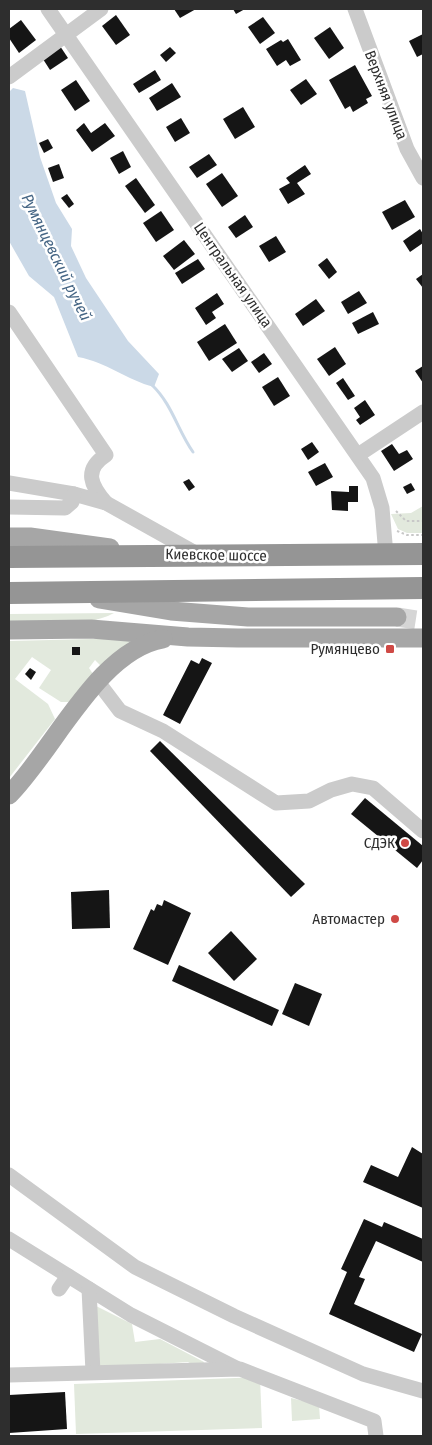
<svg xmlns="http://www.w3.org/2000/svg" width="432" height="1445" font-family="'Fira Sans Condensed',sans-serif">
<rect width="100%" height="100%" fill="#fff"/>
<g fill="#e2e9dd">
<polygon points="423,506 423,533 407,533 398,529 391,514 411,513"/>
<path d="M114 613C88 628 39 622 9 623V614Z"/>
<polygon points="134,638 101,666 95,660 89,668 93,674 69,702 61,702 39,688 51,670 32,657 15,679 48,704 55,719 9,778 9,641"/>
<polygon points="96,1306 132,1324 135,1342 160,1339 204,1362 203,1365 195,1366 188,1362 103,1368 99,1365"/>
<polygon points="260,1377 262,1428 76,1434 74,1384"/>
<polygon points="291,1398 319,1405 320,1419 292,1421"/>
</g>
<path fill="#cbd9e7" d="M13 88 25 91 40 157 56 203 72 229 71 246 86 278 128 341 159 374 154 387C127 380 106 362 78 357L54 297 29 276 9 241V92Z"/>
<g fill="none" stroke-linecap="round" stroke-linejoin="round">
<path stroke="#cbd9e7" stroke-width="3" d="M152 385C172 404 178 431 193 452"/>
</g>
<g fill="#151515">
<polygon points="174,9 196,9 180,18"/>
<polygon points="233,9 245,9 236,14"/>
<polygon points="116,15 130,35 116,45 102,26"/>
<polygon points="263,17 275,33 260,44 248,27"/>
<polygon points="21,20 36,40 19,53 9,38 9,29"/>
<polygon points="330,27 344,48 329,59 314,38"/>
<polygon points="423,34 423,54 417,57 409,41"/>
<polygon points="288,39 301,60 290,66 286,60 277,66 266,49 281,40 283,42"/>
<polygon points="58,43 68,58 50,70 41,56"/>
<polygon points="170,47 176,53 166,62 160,55"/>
<polygon points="355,65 372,96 366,99 368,103 353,112 350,106 345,109 329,80"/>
<polygon points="155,70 161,80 139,93 133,84"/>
<polygon points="306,79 317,94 301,105 290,90"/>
<polygon points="76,80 90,101 75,111 61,90"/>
<polygon points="172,83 181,97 157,111 149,98"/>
<polygon points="243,107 255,127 235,139 223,119"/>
<polygon points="181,118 190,133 175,142 166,127"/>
<polygon points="84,123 91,133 105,123 115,136 92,152 76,130"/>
<polygon points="48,139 53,148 44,153 39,143"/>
<polygon points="123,151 131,167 119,174 110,158"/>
<polygon points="209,154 217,165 197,178 189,167"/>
<polygon points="59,164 64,178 53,182 48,168"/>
<polygon points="305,165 311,174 297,183 305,194 288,204 279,189 290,183 286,178"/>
<polygon points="222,173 238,196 222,207 206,184"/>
<polygon points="136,178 155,205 145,213 125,186"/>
<polygon points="67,194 74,204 69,208 61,198"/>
<polygon points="405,200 415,217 392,230 382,212"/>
<polygon points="161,211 174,230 156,242 143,223"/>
<polygon points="245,215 253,227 236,238 228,227"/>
<polygon points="420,229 423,234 423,243 410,252 403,241"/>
<polygon points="276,236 286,252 269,262 259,246"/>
<polygon points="184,240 195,254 174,270 163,256"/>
<polygon points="327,258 337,272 329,279 318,265"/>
<polygon points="198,259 205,269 182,284 175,273"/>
<polygon points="423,274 423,288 416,279"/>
<polygon points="359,291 367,303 348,314 341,302"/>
<polygon points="217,293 224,304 212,312 216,318 206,325 195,308"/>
<polygon points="316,299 325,311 303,326 295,314"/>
<polygon points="373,312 379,324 358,334 352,323"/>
<polygon points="225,324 237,343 209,361 197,342"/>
<polygon points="335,347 346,364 329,376 317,359"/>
<polygon points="239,348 248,361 232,372 222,359"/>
<polygon points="264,353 272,364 259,373 251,362"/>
<polygon points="423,366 423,383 415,371"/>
<polygon points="278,377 290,396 274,406 262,387"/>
<polygon points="343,378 355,396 348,400 336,383"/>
<polygon points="365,400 375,415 360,425 356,420 360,417 354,408"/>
<polygon points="312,442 319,452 308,460 301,449"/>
<polygon points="392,444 399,454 407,450 413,459 394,471 381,451"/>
<polygon points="325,463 333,477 316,486 308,472"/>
<polygon points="189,479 195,487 189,491 183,482"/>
<polygon points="411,483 415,490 407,494 403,487"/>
<polygon points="349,486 358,486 358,502 348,502 348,511 332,510 331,491 349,492"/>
<rect x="72" y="647" width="8" height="8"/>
<polygon points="202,658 212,663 180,724 163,715 191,660 199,664"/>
<polygon points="30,668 36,672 31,680 25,674"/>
<polygon points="160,741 305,884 291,897 150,751"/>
<polygon points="365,798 423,846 423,860 417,868 351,814"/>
<polygon points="109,890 110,928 72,929 71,892"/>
<polygon points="164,900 191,913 168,965 133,949 151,909 154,911 157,904 162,906"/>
<polygon points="231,931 257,959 234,981 208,953"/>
<polygon points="179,965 279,1010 272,1026 172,981"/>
<polygon points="295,983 322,994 309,1026 282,1014"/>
<polygon points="412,1147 423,1154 423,1208 363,1182 371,1165 398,1177"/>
<polygon points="364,1219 382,1227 384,1222 423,1239 423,1262 376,1241 359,1277 365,1279 354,1304 422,1334 414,1352 329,1314 347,1272 341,1269"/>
<polygon points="65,1392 67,1429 9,1433 9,1395"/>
</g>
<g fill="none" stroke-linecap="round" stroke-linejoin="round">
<polyline stroke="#d5d5d5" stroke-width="19" stroke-dasharray="19 9" stroke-linecap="butt" points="397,617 423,621"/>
<g stroke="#c8c8c8" stroke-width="2" stroke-dasharray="2.5 2.5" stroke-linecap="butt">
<polyline points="396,511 406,521 423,521"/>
<polyline points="397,531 407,535 423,535"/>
</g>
<g stroke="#cbcbcb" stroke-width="15">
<polyline points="48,9 373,478 382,508 386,555"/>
<polyline points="355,9 407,149 423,178"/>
<polyline points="9,77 101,9"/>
<path d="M9 312 106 455C83 470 91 486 106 503"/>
<polyline points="358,455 423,412"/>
<polyline points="9,483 74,494 106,503 199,555"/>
<polyline points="9,507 65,508 72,502 74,494"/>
<polyline points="98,682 120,711 163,731 276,803 309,801 331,790 352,784 373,788 423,831"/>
<polyline points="9,1175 135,1267 234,1316 363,1374 423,1391"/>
<polyline points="9,1239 131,1315 236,1368"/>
<polyline points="59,1289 68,1276"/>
<polyline points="89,1289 93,1372"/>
<polyline points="9,1375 240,1369 374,1421 376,1436"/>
</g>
<g stroke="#a6a6a6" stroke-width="19">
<polyline points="9,537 30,537 110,548"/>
<polyline points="99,599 171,611 248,617 397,617"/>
<polyline points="9,630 91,629 188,637 238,638 423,638"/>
<path d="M9 795C54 750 98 650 163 639"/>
</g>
<g stroke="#959595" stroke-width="22">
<polyline points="9,557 423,554"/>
<polyline points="9,593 423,588"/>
</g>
</g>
<g fill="#cf4945" stroke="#fff" stroke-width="2">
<rect x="385" y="644" width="10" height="10" rx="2.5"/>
<circle cx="405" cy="843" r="5"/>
<circle cx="395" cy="919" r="5"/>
</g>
<g text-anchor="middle" stroke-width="5" stroke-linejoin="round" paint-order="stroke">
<g font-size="15" fill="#2e2e2e" stroke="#fff">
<text transform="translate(386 95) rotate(69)" y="5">Верхняя улица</text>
<text transform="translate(233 275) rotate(55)" y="5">Центральная улица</text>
<text transform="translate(216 555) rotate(1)" y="5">Киевское шоссе</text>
</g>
<g font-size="15" fill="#2e2e2e" stroke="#fff" text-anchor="end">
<text x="380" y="654">Румянцево</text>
<text x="395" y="848">СДЭК</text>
<text x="385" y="924">Автомастер</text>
</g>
<g font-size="16" font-style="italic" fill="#466685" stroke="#fff">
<text transform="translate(57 257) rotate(64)" y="6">Румянцевский ручей</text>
</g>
</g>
<rect width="432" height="1445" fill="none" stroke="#2e2e2e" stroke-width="20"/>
</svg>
